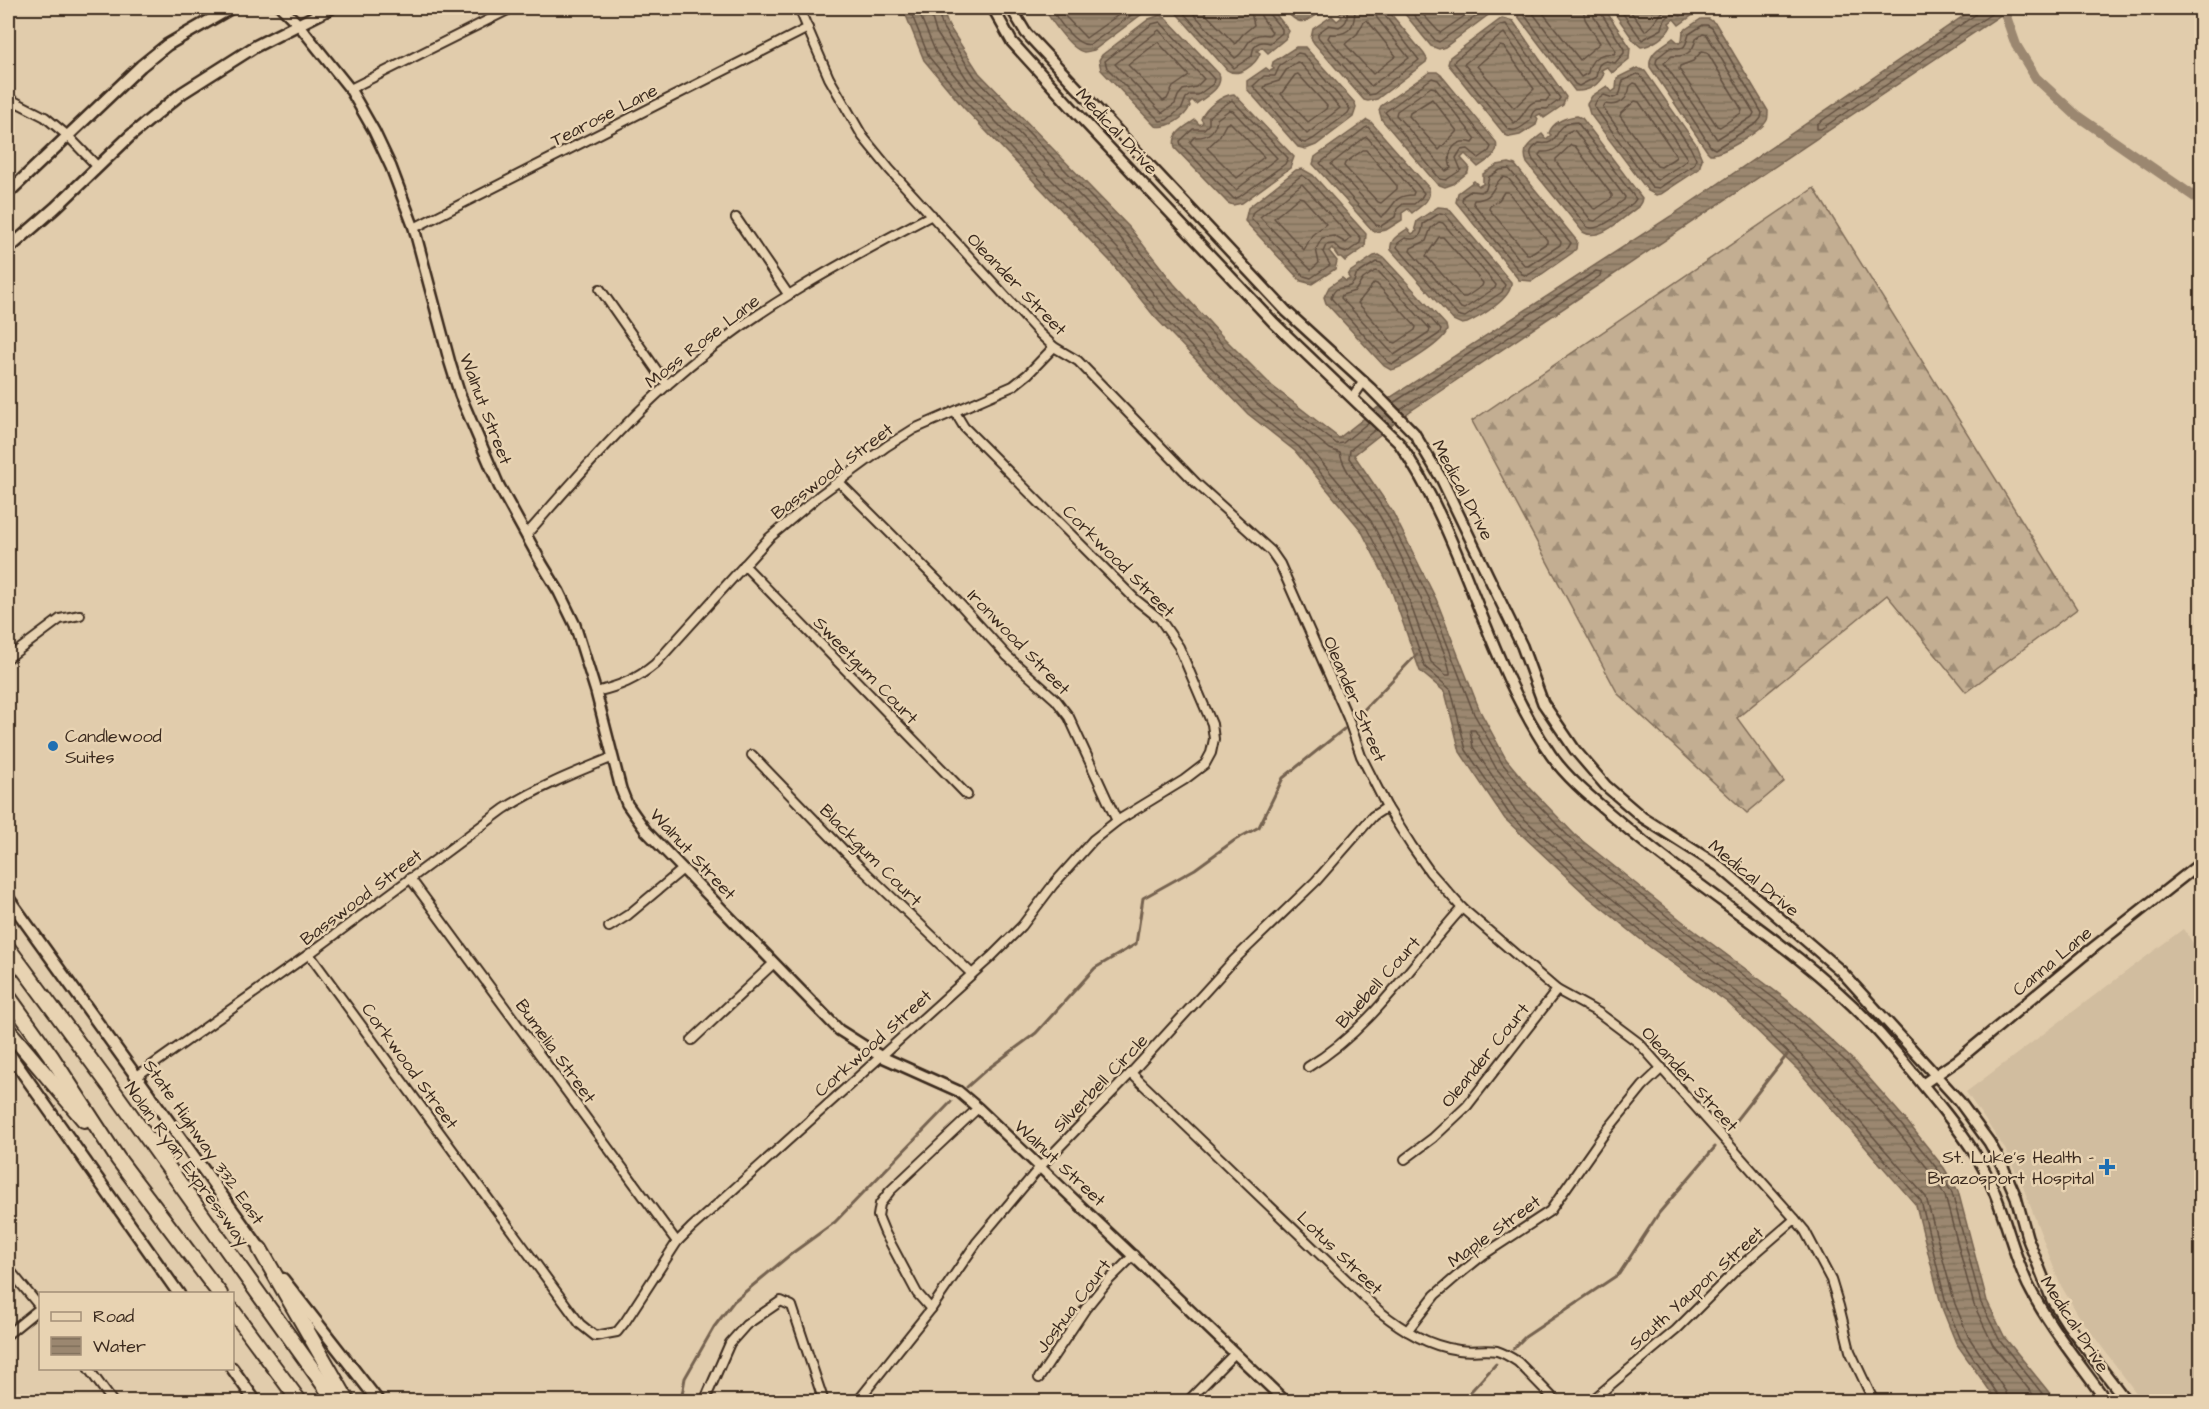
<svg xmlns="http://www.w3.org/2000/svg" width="2209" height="1409" font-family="'Architects Daughter',sans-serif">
<defs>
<pattern id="forest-firs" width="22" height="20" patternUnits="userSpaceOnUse" patternTransform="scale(1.5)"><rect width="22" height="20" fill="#c3ae92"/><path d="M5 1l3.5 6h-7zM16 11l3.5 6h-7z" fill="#a08e77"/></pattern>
<pattern id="water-rules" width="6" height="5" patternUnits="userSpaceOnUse" patternTransform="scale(1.5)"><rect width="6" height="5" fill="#9b8770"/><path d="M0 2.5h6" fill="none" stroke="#806f5b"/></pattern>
</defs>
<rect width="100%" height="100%" fill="#e1ccac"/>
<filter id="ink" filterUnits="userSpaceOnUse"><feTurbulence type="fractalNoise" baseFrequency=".0167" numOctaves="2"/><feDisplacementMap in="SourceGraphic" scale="12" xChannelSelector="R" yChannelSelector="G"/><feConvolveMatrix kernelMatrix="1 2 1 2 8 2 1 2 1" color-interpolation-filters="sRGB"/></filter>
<g filter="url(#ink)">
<polygon fill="#d1bd9f" points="2183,929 2202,956 2201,1401 2142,1401 2079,1316 2060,1284 2022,1184 2005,1149 1966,1092"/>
<polygon fill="url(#forest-firs)" stroke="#7f6c58" stroke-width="1.5" points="1814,188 2077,609 1966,692 1887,595 1737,718 1784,782 1747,813 1618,694 1472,421"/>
<g fill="url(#water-rules)" stroke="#75624f" stroke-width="1.5">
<polygon points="903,8 942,8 948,25 979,73 1129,227 1174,284 1221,335 1272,386 1339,438 1391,397 1671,216 1975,8 2011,8 1409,412 1354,455 1392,511 1436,599 1480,711 1506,759 1530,788 1575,835 1692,929 1787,1000 1854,1061 1905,1119 1944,1168 1958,1191 1987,1301 2005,1338 2056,1401 1997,1401 1956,1343 1942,1308 1916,1205 1798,1070 1727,1002 1650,947 1586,895 1505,819 1460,752 1445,692 1420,671 1391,589 1361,530 1295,451 1248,414 1154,316 1110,261 964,108 924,60"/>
<path d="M1044 8H1150L1094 50C1090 51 1087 52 1084 52 1071 50 1050 19 1044 8Z"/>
<path d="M1172 8H1271L1289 31 1285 39 1268 53 1262 47 1257 51 1260 53C1256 65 1238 78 1227 70Z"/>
<path d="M1283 8H1326C1305 23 1301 29 1283 8Z"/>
<polygon points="1342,8 1386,8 1424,54 1427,59 1426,62 1377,99 1368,101 1364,100 1314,43 1311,38 1313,29 1332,16 1337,21 1342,17 1340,15"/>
<polygon points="1400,8 1495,8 1491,13 1445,47 1439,49 1431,46"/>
<path d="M1516 8H1604L1630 47 1629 59 1612 73 1607 67 1601 70 1604 73C1600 85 1587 92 1575 91L1517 15Z"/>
<path d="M1611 8H1700L1697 12 1679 25 1674 19 1669 23 1671 26C1667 36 1651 46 1641 47L1634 41Z"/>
<path d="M1160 15 1166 18 1219 74C1224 88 1206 96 1196 104L1192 100 1189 103 1190 106C1185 118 1168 129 1155 126L1101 70 1099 60 1102 55 1149 19Z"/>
<polygon points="1502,18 1513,21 1566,97 1563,105 1544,118 1540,114 1536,116 1538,119 1536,125 1520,135 1510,137 1505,135 1448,64 1450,57"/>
<path d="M1701 19H1709L1716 24 1768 111C1768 114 1768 118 1767 120 1762 131 1721 155 1710 154L1707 151 1650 67C1648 52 1663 46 1673 38L1679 43 1682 41 1683 31Z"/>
<polygon points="1296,47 1305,47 1355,103 1356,108 1353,117 1316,145 1306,149 1298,147 1247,89 1247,81 1266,68 1270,71 1274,69 1272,66 1273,62"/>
<polygon points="1637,68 1645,71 1696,144 1702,159 1699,169 1661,194 1656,195 1648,191 1590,114 1587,104 1592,96 1607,86 1612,92 1616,89 1617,78"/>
<path d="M1430 72H1437L1441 75 1496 142C1500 155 1487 160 1478 167L1465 154 1461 158 1469 167 1468 172 1453 184 1445 187 1437 184 1382 120 1379 110 1381 106Z"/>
<path d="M1234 94 1294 157 1290 168 1242 203 1233 205 1228 203 1175 148C1171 133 1185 127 1195 120L1200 125 1203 122 1201 119C1205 108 1222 95 1234 94Z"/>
<path d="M1577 116 1582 118 1642 198 1641 202 1638 207C1624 216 1600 243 1583 232L1527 163C1521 148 1530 143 1542 134L1546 139 1551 135 1549 133C1553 122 1566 117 1577 116Z"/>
<path d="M1367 120 1371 122 1429 188C1432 200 1421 206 1412 213L1408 209 1402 213V220L1386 230 1374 232 1313 164 1315 157Z"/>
<polygon points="1509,163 1515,165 1577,241 1576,249 1572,253 1532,281 1519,280 1456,202 1458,193 1474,181 1479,186 1483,184 1483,174 1497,165"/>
<polygon points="1302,169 1313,175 1366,234 1365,247 1345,261 1341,257 1338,257 1332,248 1329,251 1337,261 1335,269 1312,284 1301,281 1245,221 1248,208 1296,170"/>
<path d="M1438 207 1448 208 1511 282C1513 298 1480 317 1467 323L1462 324 1453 320 1391 250C1389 239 1399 235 1407 229L1412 234 1417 231 1415 228 1417 221Z"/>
<path d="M1379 255 1384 258 1446 325 1447 330C1445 341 1403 368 1391 370L1384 366 1326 303 1324 297 1329 287 1342 278 1346 281 1350 279 1348 276 1350 272 1374 256Z"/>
</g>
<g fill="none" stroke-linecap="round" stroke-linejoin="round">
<g stroke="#614f3f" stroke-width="1.5">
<polyline points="909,8 929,57 968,104 1114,257 1158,312 1252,410 1299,447 1366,527 1397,586 1425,667 1451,690 1466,750 1510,815 1590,890 1654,942 1731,997 1802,1066 1921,1201 1947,1307 1961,1340 1999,1396 2001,1402"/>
<path d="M917 8 936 53 974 99 1120 251 1164 307 1257 404 1305 442 1371 521 1403 583 1431 662 1446 675H1450C1452 659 1391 534 1379 515 1367 497 1344 473 1340 453L1330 449 1263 396 1211 345 1164 293 1119 236 969 82 936 32 929 8"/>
<polyline points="937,8 943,28 975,77 1124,231 1170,288 1217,339 1268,391 1337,444 1343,443 1369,422"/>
<path d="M1051 8C1057 19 1077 49 1091 44L1141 8"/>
<polyline points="1059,8 1063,14 1086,38 1128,8"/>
<path d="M1179 8 1234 68 1252 56C1253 44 1258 40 1270 43L1282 33V29L1268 13 1267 8"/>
<path d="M1188 8 1235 58C1250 50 1245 31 1269 35L1272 32 1261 16 1259 8"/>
<polyline points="1200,8 1235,44 1243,34 1254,25 1250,8"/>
<path d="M1347 8C1347 17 1349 22 1339 27L1329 25 1318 33V37L1369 95 1374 94 1419 60 1383 13 1382 8"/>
<path d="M1355 8C1355 25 1351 36 1330 34L1328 38 1371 86 1409 58 1377 18 1374 8"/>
<polyline points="1408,8 1435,40 1439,42 1488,8"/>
<polyline points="1417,8 1440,33 1476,8"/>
<path d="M1522 8 1523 13 1575 84 1579 86 1596 77C1598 69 1596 64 1606 61L1615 63 1624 53V49L1601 13 1600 8"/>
<path d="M1529 8 1581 77 1588 73C1590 59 1600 52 1614 54L1616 51 1594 17 1592 8"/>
<polyline points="1539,8 1580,60 1600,43 1585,19 1583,8"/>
<path d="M1619 8 1642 40 1662 29C1664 17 1670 12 1681 16L1693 8"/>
<path d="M1628 8 1645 31C1656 25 1657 14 1668 8"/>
<polyline points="1978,8 1975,15 1817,124 1817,129 1821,129 2000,8"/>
<polygon points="1367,20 1396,56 1373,74 1345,44 1357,34 1364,22"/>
<polygon points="1160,22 1214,79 1213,84 1198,95 1190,95 1186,98 1182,108 1167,120 1160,121 1107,68 1105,61 1152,24"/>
<path d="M1506 24 1560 98 1558 101 1547 109C1535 108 1532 110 1530 121 1523 126 1516 133 1508 129L1454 63 1455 60 1500 25Z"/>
<path d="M1703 25H1707L1712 28 1762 113 1761 118 1757 123 1715 149 1711 147 1656 63 1657 58 1671 47C1686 50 1685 47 1689 34Z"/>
<polygon points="1159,30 1204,79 1196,87 1183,90 1178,96 1175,104 1162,113 1115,64"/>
<path d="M1504 33 1550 96 1546 101C1523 99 1529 114 1514 123L1464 64Z"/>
<path d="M1703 34 1707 35 1754 113 1752 117 1717 139 1664 63 1672 56C1686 57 1693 52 1696 39Z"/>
<polygon points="1158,42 1189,76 1173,87 1167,99 1163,101 1128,65"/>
<polygon points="1500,46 1504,47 1534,89 1514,108 1477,66"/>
<polygon points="1702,51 1707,52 1742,110 1741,113 1720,127 1717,126 1679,69 1680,66 1693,61"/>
<polygon points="1298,53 1303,54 1350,109 1348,113 1313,139 1305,143 1301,142 1253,86 1264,76 1275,76 1280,65"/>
<polygon points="1297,62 1300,63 1340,108 1307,134 1264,88 1266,85 1279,81 1287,69"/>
<polygon points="1298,74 1327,106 1326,109 1308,122 1281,94 1295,75"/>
<path d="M1637 74 1640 75 1690 147 1696 159 1694 165 1659 188 1652 187 1594 106 1597 100 1604 95 1613 98C1623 95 1620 89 1623 81Z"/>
<polygon points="1432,78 1438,80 1491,147 1489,151 1479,158 1468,149 1461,150 1456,158 1461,170 1446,180 1440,179 1385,112"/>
<path d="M1634 83 1637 84 1687 158 1686 161 1658 180 1655 179 1603 108 1605 104C1619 107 1628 100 1630 86Z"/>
<path d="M1431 87 1435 88 1476 139 1473 143C1456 138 1445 151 1451 168L1446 171 1396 115 1397 111Z"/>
<polygon points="1432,99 1457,131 1439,150 1409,116 1410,113"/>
<polygon points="1232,100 1288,158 1285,164 1239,197 1234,199 1181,145 1180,141 1193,129 1204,129 1209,124 1209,116"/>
<polygon points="1635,101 1639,102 1676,155 1675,158 1661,167 1657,166 1620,116 1621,113"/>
<path d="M1229 110 1233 111 1277 158 1236 190 1190 142 1194 137C1207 138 1215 132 1217 119Z"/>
<polygon points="1230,122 1264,157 1237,178 1207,148 1219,137 1226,124"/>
<path d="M1577 122 1636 199 1633 203C1622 211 1600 233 1587 227L1533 160C1528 151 1532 149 1539 143 1563 147 1550 123 1577 122Z"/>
<polygon points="1368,127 1424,193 1421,198 1414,204 1403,204 1397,209 1395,217 1381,226 1376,225 1320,163 1365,128"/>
<path d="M1572 130 1575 131 1625 197 1624 200 1595 221 1591 220 1539 155 1541 152C1554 153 1561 147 1565 134Z"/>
<path d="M1367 137 1414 192 1413 195C1391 195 1395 209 1381 217L1331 164 1364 138Z"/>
<polygon points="1571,145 1575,146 1612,195 1612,198 1596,209 1593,208 1556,162 1556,159"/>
<polygon points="1363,150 1366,150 1397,186 1397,189 1381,203 1378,202 1344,166 1345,163"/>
<polygon points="1509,169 1571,243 1568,248 1527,276 1522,274 1462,201 1463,196 1471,191 1480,192 1486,189 1489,177 1500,170"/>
<polygon points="1302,175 1309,180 1361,238 1360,243 1346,253 1341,251 1334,244 1326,245 1323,252 1330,265 1311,278 1304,276 1251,218 1253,212"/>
<path d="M1503 177 1508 178 1561 242 1560 245 1528 266H1525L1473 203 1474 200C1496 199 1490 186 1503 177Z"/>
<polygon points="1302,184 1351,238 1346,243 1334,236 1322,238 1316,249 1319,263 1311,270 1260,217"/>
<polygon points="1504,192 1508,192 1547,240 1547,243 1530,254 1527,254 1489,209 1490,206 1499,200"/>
<polygon points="1299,197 1303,198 1326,224 1312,235 1304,250 1274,218"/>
<path d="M1440 213 1445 214 1505 285 1502 292 1465 317 1457 315 1397 247 1398 243 1405 238C1417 241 1422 237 1423 224Z"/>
<polygon points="1439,222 1443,223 1496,285 1495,288 1464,309 1461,308 1410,251 1411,248 1426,241 1431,228"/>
<polygon points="1439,237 1443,237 1483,283 1482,286 1466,297 1462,297 1426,256"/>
<path d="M1376 262 1381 263 1441 330 1439 334 1393 364 1388 362 1331 298C1336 284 1341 290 1350 286L1354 282 1356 275Z"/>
<polygon points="1375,271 1379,272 1430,329 1429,332 1394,355 1341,298 1342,295 1355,291 1363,279"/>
<polygon points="1374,283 1377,284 1416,327 1415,330 1396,343 1392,342 1358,303"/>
<polyline points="1393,403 1596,271 1601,272 1600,276 1400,410"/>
<polyline points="1376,429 1350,450 1349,458 1387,514 1431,602 1474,714 1502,763 1526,792 1571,839 1688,933 1783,1005 1850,1065 1900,1123 1939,1171 1952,1193 1981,1303 2000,1341 2049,1402"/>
<polyline points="2008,1402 2006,1392 1968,1336 1955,1304 1926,1197 1807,1061 1736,992 1658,936 1595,885 1516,811 1473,747 1470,730 1475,730 1496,768 1520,797 1566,844 1684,939 1778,1011 1844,1071 1895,1128 1933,1175 1945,1196 1974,1305 1993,1345 2039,1402"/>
</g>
<g stroke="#75624f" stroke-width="3">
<polyline points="1356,718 1417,654"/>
<polyline points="967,1087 985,1071 1036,1033 1095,968 1136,944 1143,898 1195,869 1235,840 1259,827 1283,778 1344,729"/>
<polyline points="1729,1129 1787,1055"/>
<polyline points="1513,1349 1525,1337 1619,1274 1659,1213 1715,1147"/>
<polyline points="665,1402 682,1395 685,1378 714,1327 734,1301 791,1254 835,1222 951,1102"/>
<polyline points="1461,1402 1496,1364"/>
</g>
<polyline stroke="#9b8770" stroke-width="10" points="2003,8 2016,45 2036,78 2076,115 2202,202"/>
<g stroke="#3b2a1e" stroke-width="12">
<g id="minor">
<polyline points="799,8 829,78 863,137 890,170 1039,333 1054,347 1078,361 1196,483 1271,551 1280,564 1348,718 1361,756 1387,807 1411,845 1430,872 1462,908 1557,990 1599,1013 1639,1043 1795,1219 1805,1231 1831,1280 1839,1306 1850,1351 1874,1402"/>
<polyline points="350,89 512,8"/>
<polyline points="8,98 45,117 68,136 98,167"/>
<polyline points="736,218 788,294"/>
<polyline points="414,228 808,28"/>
<polyline points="600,289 667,385"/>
<polyline points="1353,397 1364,381"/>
<polyline points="839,482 948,591 1007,656 1056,700 1069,717 1117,821"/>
<path d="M526 535C571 484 616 431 667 385 746 314 838 264 932 215"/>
<polyline points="744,565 967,795"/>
<polyline points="8,658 60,619 80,615"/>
<path d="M596 692C619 686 636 680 655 664L769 538 820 495 887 446 914 429 1013 386 1028 374 1054 347"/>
<polyline points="752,755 858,865 972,974"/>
<polyline points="410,878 677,1242"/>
<polyline points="609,927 628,915 683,869"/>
<polyline points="309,954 580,1324 595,1336 617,1332 625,1322 677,1242 691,1228 991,957 1022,926 1053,885 1093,840 1117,821 1184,780 1205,764 1211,753 1214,739 1212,724 1179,647 1160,619 1135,599 964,427 955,412"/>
<polyline points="692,1040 774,963"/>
<path d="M1308 1067C1373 1028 1412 963 1462 908"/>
<path d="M1131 1073 1379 1311C1403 1330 1428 1346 1459 1350 1471 1352 1485 1349 1497 1351 1504 1353 1512 1358 1518 1362L1557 1402"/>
<path d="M137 1076 309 954 504 809C539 787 574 773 611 758"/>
<polyline points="1405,1159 1433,1138 1467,1106 1557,990"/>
<polyline points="8,1268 40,1307"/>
<polyline points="931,1309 917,1293 885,1233 878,1216 880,1204 890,1191 978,1108"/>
<polyline points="1407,1331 1435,1295 1457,1276 1483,1255 1550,1211 1604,1134 1643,1086 1662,1068"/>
<polyline points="8,1334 40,1308"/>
<polyline points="88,1368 113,1402"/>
<polyline points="1039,1378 1086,1308 1107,1282 1134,1255"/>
<polyline points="704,1402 730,1343 746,1325 781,1301 792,1306 824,1402"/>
<polyline points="857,1402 931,1309 977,1242 1040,1167 1131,1073 1234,960 1316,881 1373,816 1387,807"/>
<polyline points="1187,1402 1235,1353"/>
<polyline points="1590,1402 1676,1330 1737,1269 1795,1219"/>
</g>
</g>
<g stroke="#3b2a1e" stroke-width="14">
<g id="tertiary">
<polyline points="282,8 298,24 350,89 374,131 391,167 414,228 450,363 460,395 499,486 542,564 559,592 575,625 596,692 621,789 627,804 646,831 839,1030 880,1056 958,1091 978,1108 1286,1402"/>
<path d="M993 8 1012 42 1083 120 1274 323 1399 443C1465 538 1485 659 1551 755 1569 781 1598 803 1621 823 1701 892 1795 945 1869 1022 1894 1048 1917 1078 1940 1106 1955 1125 1970 1144 1982 1166 2003 1203 2010 1247 2028 1285 2049 1327 2080 1364 2107 1402"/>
<polyline points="1011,8 1026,33 1286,311 1370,388 1414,433 1442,480 1522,646 1543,703 1575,750 1606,786 1642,817 1719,866 1841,971 1959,1101 1989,1142 2003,1167 2016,1197 2027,1237 2052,1300 2068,1325 2127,1402"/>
<polyline points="1923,1084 1958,1060 2089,951 2202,862"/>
</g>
</g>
<g stroke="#3b2a1e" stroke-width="15">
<g id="secondary">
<polyline points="8,193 141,66 167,45 231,8"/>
<polyline points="8,249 55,208 130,136 182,93 256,46 331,8"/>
<polyline points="8,898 264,1254"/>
<polyline points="8,1052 179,1294"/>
<polyline points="283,1279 379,1402"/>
<polyline points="232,1368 256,1402"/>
</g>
</g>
<g stroke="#3b2a1e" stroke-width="18">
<g id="motorway">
<polyline points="8,948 115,1093 336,1402"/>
<polyline points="8,996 51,1056 118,1159 220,1294"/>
<polyline points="8,1030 84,1120"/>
<polyline points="260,1249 348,1402"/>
<polyline points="232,1310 300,1402"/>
</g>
</g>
<use href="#minor" stroke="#e8d3b2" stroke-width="8"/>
<use href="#tertiary" stroke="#e8d3b2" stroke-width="9"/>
<use href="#secondary" stroke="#e8d3b2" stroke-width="10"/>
<use href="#motorway" stroke="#e8d3b2" stroke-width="14"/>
</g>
</g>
<g fill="#1f6fb2" stroke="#e8d3b2" stroke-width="2">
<circle cx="53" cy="746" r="6"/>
<path d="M2104 1158h6v6h6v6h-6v6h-6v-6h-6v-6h6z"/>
</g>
<g text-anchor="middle" stroke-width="5" stroke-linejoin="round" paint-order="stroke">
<g font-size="18" fill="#3b2a1e" stroke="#e8d3b2">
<text transform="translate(604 115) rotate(-27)" y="6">Tearose Lane</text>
<text transform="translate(1117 131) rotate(47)" y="6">Medical Drive</text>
<text transform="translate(1017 284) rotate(46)" y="6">Oleander Street</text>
<text transform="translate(702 341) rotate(-38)" y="6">Moss Rose Lane</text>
<text transform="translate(486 409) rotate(69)" y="6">Walnut Street</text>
<text transform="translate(832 471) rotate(-37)" y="6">Basswood Street</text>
<text transform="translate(1463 490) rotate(62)" y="6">Medical Drive</text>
<text transform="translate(1119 561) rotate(45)" y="6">Corkwood Street</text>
<text transform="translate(1019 642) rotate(46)" y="6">Ironwood Street</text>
<text transform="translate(866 670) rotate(46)" y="6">Sweetgum Court</text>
<text transform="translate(1355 699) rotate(67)" y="6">Oleander Street</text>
<text transform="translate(693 854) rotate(47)" y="6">Walnut Street</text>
<text transform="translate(871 855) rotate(45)" y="6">Blackgum Court</text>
<text transform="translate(1754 878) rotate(39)" y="6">Medical Drive</text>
<text transform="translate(361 897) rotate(-37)" y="6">Basswood Street</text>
<text transform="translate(2052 961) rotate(-40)" y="6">Canna Lane</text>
<text transform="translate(1378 982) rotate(-48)" y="6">Bluebell Court</text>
<text transform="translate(873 1043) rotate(-42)" y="6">Corkwood Street</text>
<text transform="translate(556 1051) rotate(54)" y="6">Bumelia Street</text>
<text transform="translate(1485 1055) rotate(-51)" y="6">Oleander Court</text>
<text transform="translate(410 1066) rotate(54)" y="6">Corkwood Street</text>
<text transform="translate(1690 1079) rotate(48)" y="6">Oleander Street</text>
<text transform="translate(1100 1083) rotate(-46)" y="6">Silverbell Circle</text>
<text transform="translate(204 1142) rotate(55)" y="6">State Highway 332 East</text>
<text transform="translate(1060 1163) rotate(43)" y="6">Walnut Street</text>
<text transform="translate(187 1164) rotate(54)" y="6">Nolan Ryan Expressway</text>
<text transform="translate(1494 1231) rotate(-36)" y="6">Maple Street</text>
<text transform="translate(1340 1253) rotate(44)" y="6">Lotus Street</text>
<text transform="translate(1696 1288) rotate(-42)" y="6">South Yaupon Street</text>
<text transform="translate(1073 1306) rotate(-53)" y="6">Joshua Court</text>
<text transform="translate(2075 1324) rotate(57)" y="6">Medical Drive</text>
</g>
<g font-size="18" fill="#3b2a1e" stroke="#e8d3b2" text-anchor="start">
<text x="65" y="742">Candlewood<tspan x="65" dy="21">Suites</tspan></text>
<text x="2094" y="1163" text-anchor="end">St. Luke's Health -<tspan x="2094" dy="21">Brazosport Hospital</tspan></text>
</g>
</g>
<rect width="2209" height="1409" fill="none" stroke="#e8d3b2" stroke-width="30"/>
<rect x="15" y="15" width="2179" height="1379" fill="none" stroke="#3b2a1e" stroke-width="2" filter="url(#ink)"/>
<rect x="39" y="1292" width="195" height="78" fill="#e8d3b2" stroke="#a38f77" stroke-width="1.5"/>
<rect x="51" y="1312" width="30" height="9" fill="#e8d3b2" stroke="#a38f77" stroke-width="1.5"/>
<text x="93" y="1322" font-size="18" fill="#3b2a1e">Road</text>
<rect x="51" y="1337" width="30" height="18" fill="url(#water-rules)" stroke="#a38f77" stroke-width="1.5"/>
<text x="93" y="1352" font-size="18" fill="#3b2a1e">Water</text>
</svg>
